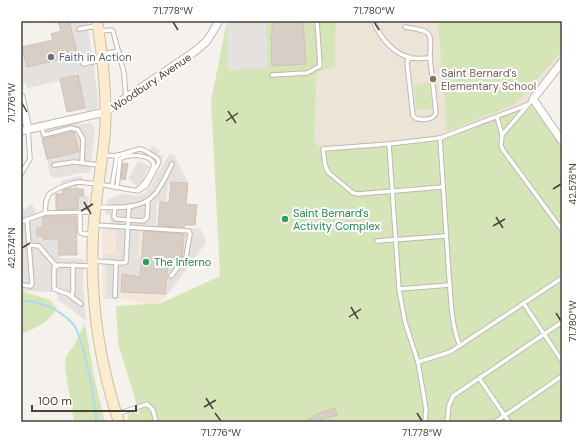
<svg xmlns="http://www.w3.org/2000/svg" width="583" height="443" font-family="'DM Sans',sans-serif">
<rect width="100%" height="100%" fill="#f5f1ec"/>
<polygon fill="#f4e6d9" points="102,223 128,224 200,229 202,232 206,241 205,244 169,293 158,303 148,304 124,299 103,299"/>
<polygon fill="#ece4d7" points="336,21 562,21 562,62 527,105 440,138 323,149 314,142 317,72 335,67"/>
<g fill="#d6e5b8">
<polygon points="227,21 336,21 335,67 317,72 314,142 323,149 440,138 527,105 533,99 562,141 562,422 128,422 128,414 133,412 140,415 118,343 116,306 161,303 220,276 211,101"/>
<polygon points="438,21 562,21 562,51 514,105 447,131"/>
<polygon points="429,83 432,109 416,110 414,85"/>
<path d="M21 291 50 300 57 308C47 324 38 327 21 334Z"/>
<polygon points="85,324 94,376 105,422 74,422 65,368 66,356 73,347"/>
</g>
<g fill="#e4e1df">
<polygon points="69,21 87,21 92,55 88,57 90,59 93,58 98,102 98,107 90,111 86,112 77,73 75,74 75,76 60,79 60,81 27,88 25,83 21,83 21,47 78,54"/>
<polygon points="227,21 266,21 268,68 228,70"/>
<polygon points="79,122 78,124 79,125 91,123 95,128 90,173 79,173 59,178 53,177 50,175 47,159 79,152 74,131 42,139 40,132"/>
<polygon points="152,146 160,150 158,154 165,157 154,162 144,155"/>
<polygon points="170,153 175,156 188,183 171,182 170,185 168,184 166,202 157,202 156,228 139,227 138,256 142,258 140,277 121,274 119,299 106,299 106,268 104,266 103,254 119,256 120,252 116,249 117,232 106,229 106,223 110,223 111,217 109,215 105,215 107,200 121,194 137,196 145,193 149,189"/>
<polygon points="138,161 150,166 139,186 132,183 132,181 128,179"/>
<polygon points="82,176 82,185 78,185 78,189 62,189 61,181 75,177"/>
<polygon points="78,196 89,196 87,209 78,209"/>
<polygon points="32,204 37,215 43,215 43,228 37,228 37,235 59,239 60,258 84,259 83,284 86,321 68,307 57,300 58,296 55,292 21,291 21,211"/>
<polygon points="184,228 200,229 202,232 206,241 205,244 166,296 165,294 169,257 182,257"/>
</g>
<g fill="none" stroke-linecap="round" stroke-linejoin="round">
<path stroke="#add9ec" stroke-width="2" d="M21 301C40 301 60 309 73 324 85 339 94 401 97 422"/>
</g>
<g fill="#d8cec5" stroke="#d0c2b5">
<polygon points="58,21 69,21 78,55 27,67 22,47 53,40 51,34 61,31"/>
<polygon points="272,21 303,21 306,64 272,66 271,36 272,36"/>
<polygon points="78,75 85,108 67,112 60,79"/>
<polygon points="72,132 74,132 79,152 47,159 42,139"/>
<polygon points="123,163 128,164 125,180 121,179"/>
<polygon points="171,182 188,183 186,204 197,205 195,225 185,225 184,227 158,226 160,202 169,203"/>
<polygon points="65,189 83,189 84,196 78,196 78,209 56,210 56,194 62,194 62,190"/>
<polygon points="46,216 76,216 77,255 59,255 59,239 43,239 43,236 37,236 37,228 43,228 43,217"/>
<polygon points="144,231 184,234 182,257 169,257 165,294 121,292 122,274 140,277"/>
<polygon points="335,408 337,415 314,422 306,422 316,414"/>
</g>
<g fill="none" stroke-linecap="round" stroke-linejoin="round">
<g stroke="#c0b7af" stroke-width="5.5">
<g id="lane">
<path d="M373 21C380 37 393 54 411 58 417 59 424 58 430 58L436 113C433 121 418 121 413 116L407 63 409 57"/>
<path d="M405 27C433 32 431 30 430 58"/>
<polyline points="79,29 96,26"/>
<polyline points="100,31 111,30 113,31 124,73 126,98"/>
<polyline points="102,54 119,51"/>
<polyline points="83,64 102,60"/>
<polyline points="272,75 307,73 320,66 317,21"/>
<polyline points="497,117 502,135 501,146 503,150 562,230"/>
<polyline points="41,126 44,135 71,128 78,130 83,139 82,162"/>
<polyline points="502,135 533,99"/>
<path d="M440 138C443 184 446 230 449 276 451 299 451 325 460 346"/>
<polyline points="389,144 399,289 405,322 418,362 426,409 425,422"/>
<polyline points="54,165 74,162 99,165"/>
<polyline points="21,174 30,159 28,129"/>
<polyline points="112,186 117,155"/>
<path d="M117 187 120 159C128 154 147 154 153 162 156 168 143 186 138 189"/>
<polyline points="443,187 358,194 353,193 328,172 325,165 323,149 389,144 440,138 527,105"/>
<path d="M96 207C114 208 142 210 155 194 162 186 167 174 172 164"/>
<polyline points="115,207 114,217 116,219 143,221 147,218 148,200"/>
<polyline points="45,213 46,201 49,194 59,188 73,183 79,182 98,184 138,191 146,186 159,162 157,158 144,150 139,149 116,156 103,155"/>
<polyline points="80,213 80,232 83,234 91,234"/>
<polyline points="21,222 45,213 93,212"/>
<polyline points="95,225 189,231 190,234 186,257 171,276"/>
<polyline points="377,241 446,236"/>
<polyline points="29,245 39,246 56,266"/>
<polyline points="94,261 123,263 126,262 129,206"/>
<polyline points="21,285 31,286 32,283 27,219"/>
<polyline points="399,289 450,285"/>
<polyline points="72,296 73,289 73,265"/>
<polyline points="115,296 116,263"/>
<polyline points="81,304 68,294 54,289 54,268 58,265 92,266"/>
<polyline points="524,304 562,361"/>
<polyline points="418,362 450,352 562,278"/>
<polyline points="479,378 509,422"/>
<polyline points="117,414 147,404 153,410 156,422"/>
<polyline points="447,422 449,405 453,396 562,322"/>
<polyline points="495,422 562,376"/>
</g>
</g>
<g stroke="#c0b7af" stroke-width="9">
<g id="street">
<polyline points="562,62 533,99 562,141"/>
<polyline points="21,97 28,129"/>
<polyline points="21,131 105,112 194,52 207,41 219,21"/>
</g>
</g>
<g stroke="#d1be9f" stroke-width="12">
<path id="secondary" d="M97 21C103 58 107 95 105 132 102 166 95 200 93 234 90 297 99 362 119 422"/>
</g>
<use href="#lane" stroke="#fff" stroke-width="3.5"/>
<use href="#street" stroke="#fff" stroke-width="7"/>
<use href="#secondary" stroke="#fbebcf" stroke-width="10"/>
</g>
<path fill="none" stroke="#49413a" stroke-width="1.5" d="M173 22 178 30M374 22 379 30M22 103 27 112M228 111 236 123M226 121 238 113M553 189 561 184M84 202 91 214M81 211 93 204M496 217 503 228M493 226 505 219M22 248 30 243M351 307 358 319M556 313 561 321M349 317 361 309M206 398 213 409M204 407 216 400M215 413 221 421M417 413 422 421"/>
<circle fill="#6b7280" stroke="#fff" stroke-width="1.5" cx="51" cy="57" r="4"/>
<circle fill="#8d6e63" stroke="#fff" stroke-width="1.5" cx="433" cy="79" r="4"/>
<g fill="#2e9e5b" stroke="#fff" stroke-width="1.5">
<circle cx="285" cy="219" r="4"/>
<circle cx="146" cy="262" r="4"/>
</g>
<g text-anchor="middle" stroke-width="4" stroke-linejoin="round" paint-order="stroke">
<g font-size="11" fill="#5b616d" stroke="#fff" text-anchor="start">
<text x="59" y="61">Faith in Action</text>
</g>
<g font-size="11" fill="#785e54" stroke="#fff" text-anchor="start">
<text x="441" y="77">Saint Bernard's<tspan x="441" dy="13">Elementary School</tspan></text>
</g>
<g font-size="11" fill="#49413a" stroke="#fff">
<text transform="translate(151 82) rotate(-34)" y="4">Woodbury Avenue</text>
</g>
<g font-size="11" fill="#27864d" stroke="#fff" text-anchor="start">
<text x="293" y="217">Saint Bernard's<tspan x="293" dy="13">Activity Complex</tspan></text>
<text x="154" y="266">The Inferno</text>
</g>
</g>
<rect width="583" height="443" fill="none" stroke="#ffffff" stroke-width="44"/>
<path d="M32 405v6h104v-6" fill="none" stroke="#49413a" stroke-width="2"/>
<text x="38" y="405" font-size="12" fill="#49413a" stroke="#ffffff" stroke-width="3" paint-order="stroke">100 m</text>
<rect x="22" y="22" width="539" height="399" fill="none" stroke="#49413a" stroke-width="1.5"/>
<g font-size="10" text-anchor="middle" fill="#49413a">
<text x="173" y="14">71.778°W</text>
<text x="374" y="14">71.780°W</text>
<text transform="translate(11 103) rotate(-90)" y="4">71.776°W</text>
<text transform="translate(572 184) rotate(-90)" y="4">42.576°N</text>
<text transform="translate(11 248) rotate(-90)" y="4">42.574°N</text>
<text transform="translate(572 321) rotate(-90)" y="4">71.780°W</text>
<text x="221" y="436">71.776°W</text>
<text x="422" y="436">71.778°W</text>
</g>
</svg>
